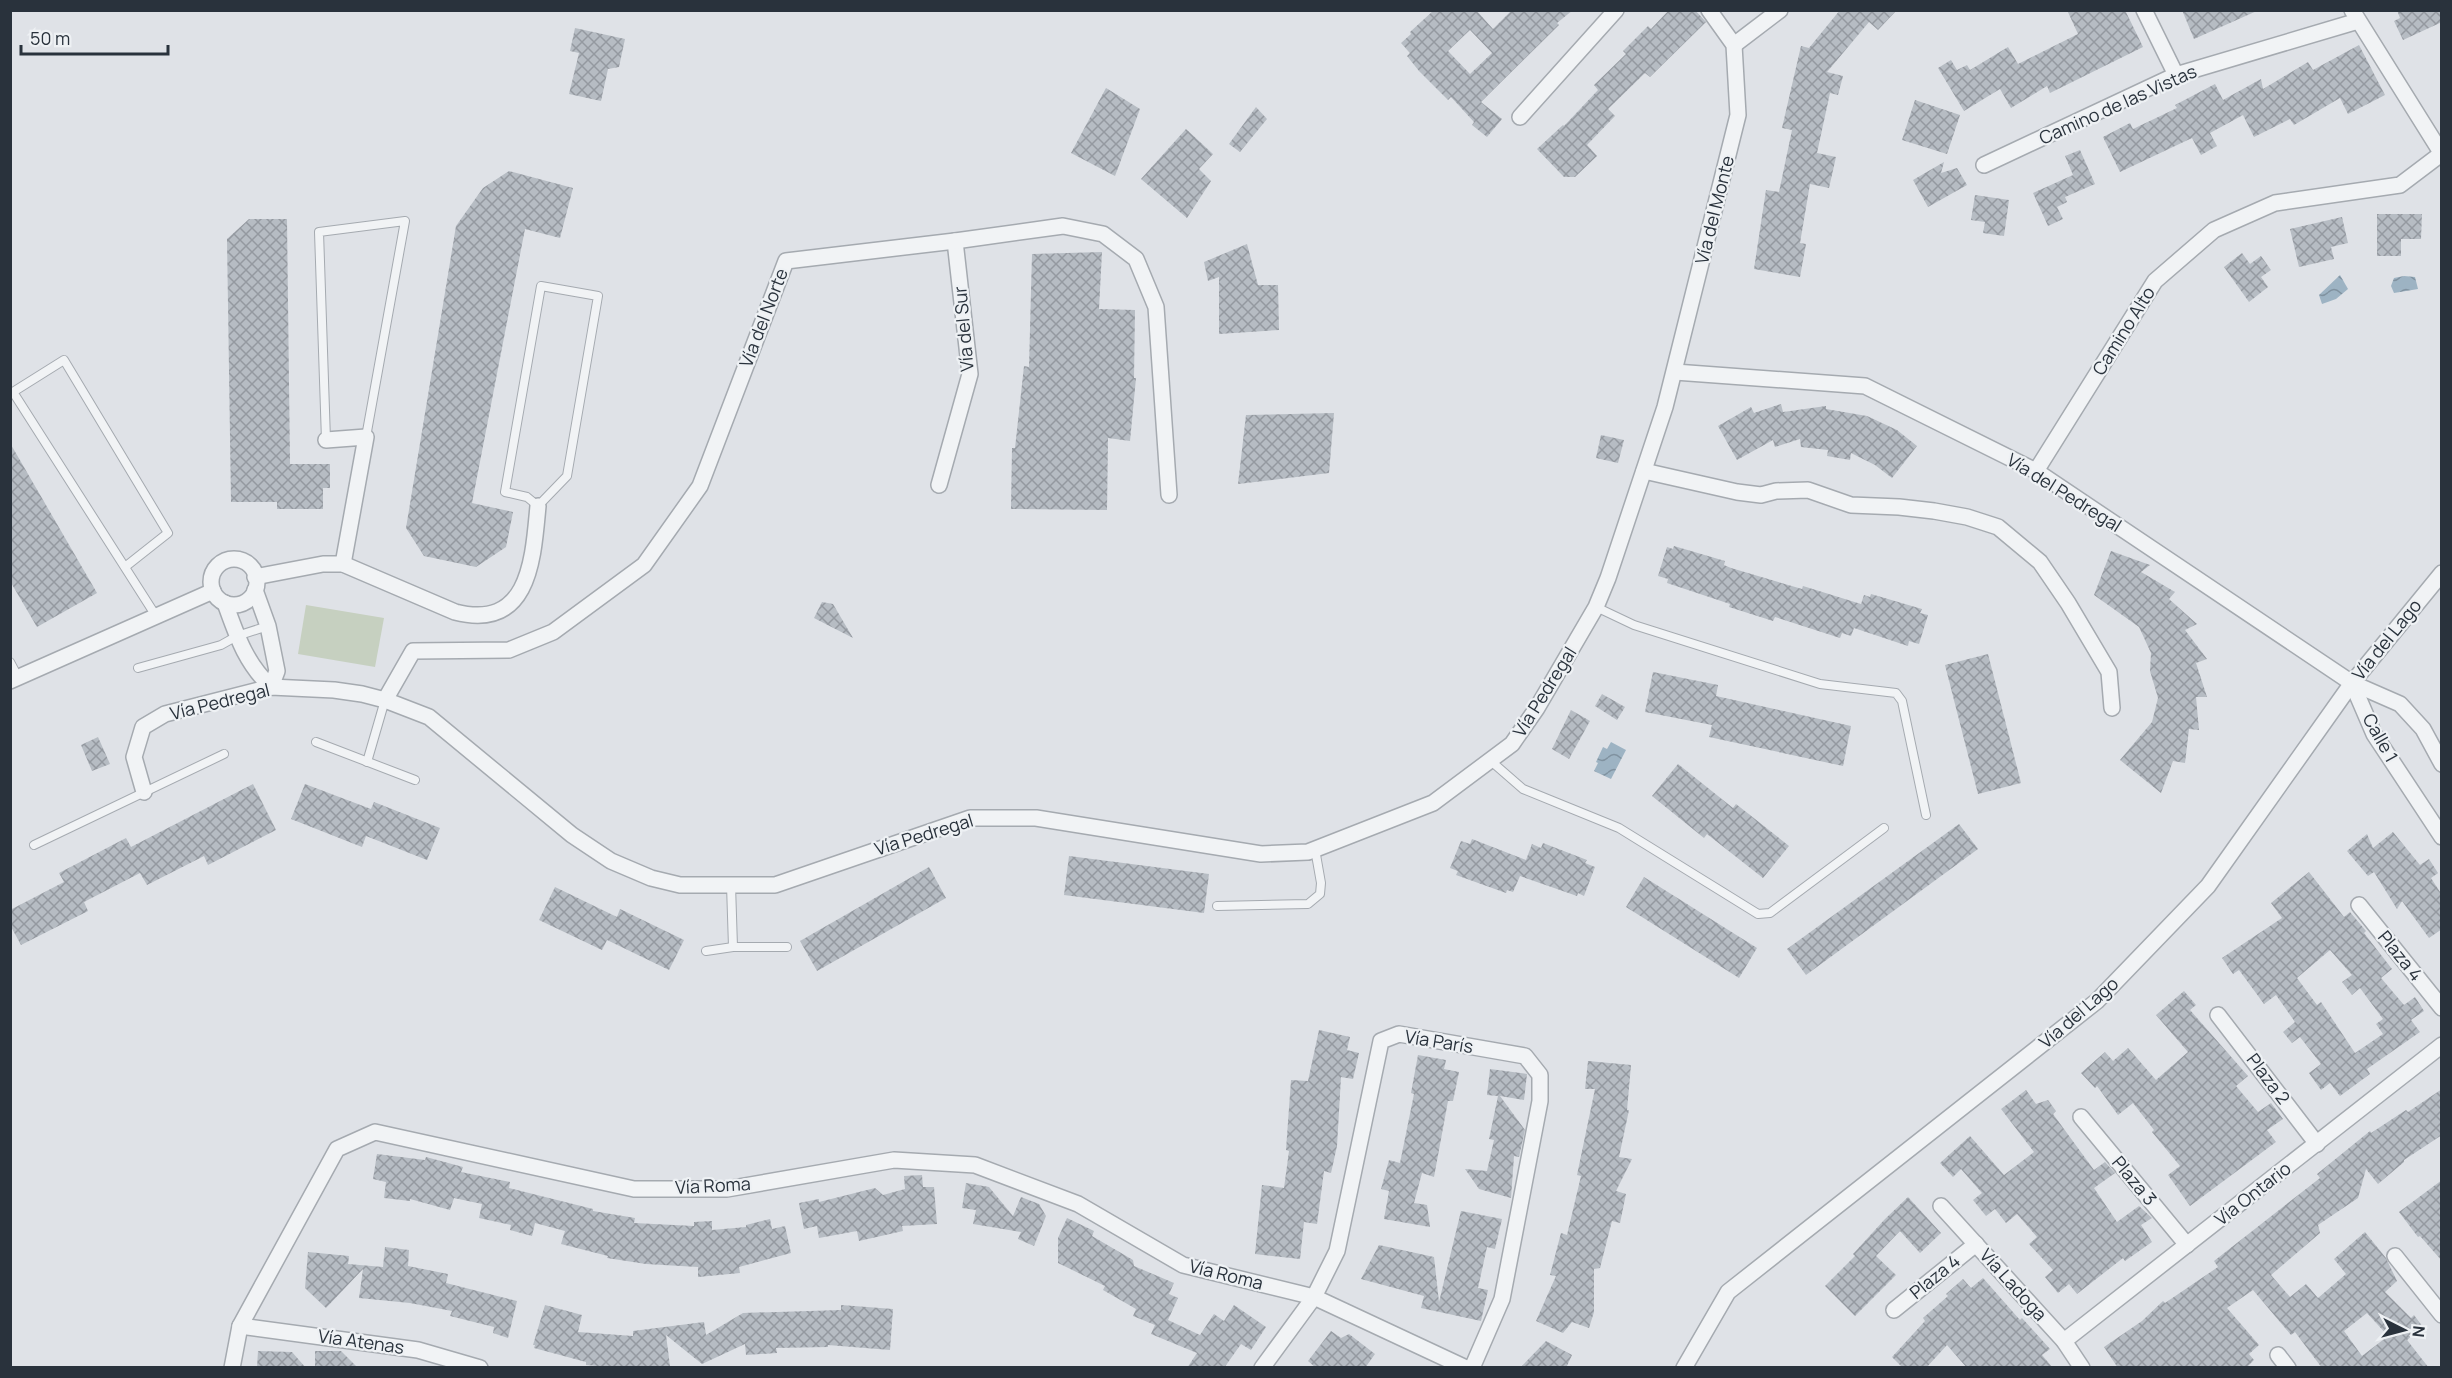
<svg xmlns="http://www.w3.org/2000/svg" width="2452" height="1378" font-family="Manrope,sans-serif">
<defs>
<pattern id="water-waves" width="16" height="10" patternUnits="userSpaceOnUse" patternTransform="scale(1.5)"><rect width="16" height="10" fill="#9db3c3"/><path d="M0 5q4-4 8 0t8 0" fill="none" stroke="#8092a0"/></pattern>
<pattern id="building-cross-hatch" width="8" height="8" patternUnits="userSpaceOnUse" patternTransform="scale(1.5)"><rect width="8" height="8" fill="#b6bcc3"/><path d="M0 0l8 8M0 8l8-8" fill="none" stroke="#9499a0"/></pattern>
</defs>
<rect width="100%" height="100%" fill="#dfe2e7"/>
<polygon fill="#c6d0c0" points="306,605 384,618 375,667 298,654"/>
<g fill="url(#water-waves)">
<polygon points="2340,275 2348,289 2336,299 2322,304 2319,295"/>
<polygon points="2404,276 2415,277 2418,289 2394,293 2391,286 2394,278"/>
<polygon points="1611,742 1626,750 1611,779 1594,771 1598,763 1596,762 1603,747 1607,749"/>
</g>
<g fill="url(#building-cross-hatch)" fill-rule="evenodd">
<path d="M1434 10H1476L1493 29 1512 10H1573L1557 23 1559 25 1481 102 1502 119 1487 137 1472 125 1474 122 1451 97 1448 100 1419 71 1407 56 1410 53 1401 43 1411 34 1410 32ZM1470 30 1492 53 1470 74 1448 51Z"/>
<polygon points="1669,10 1695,10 1706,22 1650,77 1645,73 1608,109 1615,116 1587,145 1597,156 1575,177 1564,177 1537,149 1563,125 1564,126 1598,90 1594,85 1626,54 1623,51 1648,26 1651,29"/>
<polygon points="1840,10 1897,10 1878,30 1869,22 1827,72 1843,76 1838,95 1830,93 1817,153 1836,157 1829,188 1810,184 1800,243 1806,244 1800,277 1754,269 1766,190 1779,192 1792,130 1782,128 1801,46 1809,48"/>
<polygon points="2067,10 2125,10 2143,47 2050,93 2047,86 2011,108 2000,89 1964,111 1938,68 1951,60 1957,70 1967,65 1970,70 2008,47 2018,64 2078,34"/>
<polygon points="2182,10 2259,10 2194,39"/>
<polygon points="2397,10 2442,10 2442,22 2403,40 2394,21 2400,18"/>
<polygon points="575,28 625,39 619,67 608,69 601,101 569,94 579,53 570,51"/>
<polygon points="2359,45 2385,95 2348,114 2340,98 2294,125 2290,119 2254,137 2243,115 2210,133 2217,146 2201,155 2192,138 2120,172 2103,137 2130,123 2133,129 2177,108 2175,105 2215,84 2223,100 2261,79 2263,89 2308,62 2313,70"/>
<polygon points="1106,88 1140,109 1115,176 1071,153"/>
<polygon points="1915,100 1960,115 1947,154 1902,140"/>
<polygon points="1256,107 1267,119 1240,152 1229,144"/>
<polygon points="1186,129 1213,154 1199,169 1211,181 1187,218 1141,179"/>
<polygon points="2080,150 2095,184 2065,197 2067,202 2057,207 2063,219 2048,226 2033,193 2073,175 2065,156"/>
<polygon points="1944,162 1941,173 1957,168 1967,185 1928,207 1913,180"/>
<polygon points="509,171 573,188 560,238 525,229 472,503 513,512 506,547 476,567 424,556 406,528 456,226 483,188"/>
<polygon points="1975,195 2009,200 2004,236 1983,233 1985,222 1971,220"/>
<polygon points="2377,214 2422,214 2421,239 2401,239 2401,256 2377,256"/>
<polygon points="2342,217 2348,243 2331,247 2334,259 2299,267 2290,229"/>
<polygon points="249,219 287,219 290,464 330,464 330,488 323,488 323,509 277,509 277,502 231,502 227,239"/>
<polygon points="1247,244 1258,285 1278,285 1279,330 1219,334 1219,277 1208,281 1204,262"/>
<polygon points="1102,252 1099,309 1135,310 1134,378 1136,378 1130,441 1108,438 1107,510 1011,509 1012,448 1015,448 1024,366 1029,367 1032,254"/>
<polygon points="2242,253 2250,264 2261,256 2271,270 2261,277 2268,287 2249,302 2224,267"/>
<polygon points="1781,404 1783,412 1826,406 1826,409 1867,416 1897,430 1917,446 1892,478 1875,465 1851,453 1850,460 1827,456 1828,450 1801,447 1800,439 1775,447 1773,440 1737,460 1718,426 1751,407 1754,413"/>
<polygon points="1334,413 1329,473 1238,484 1246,415"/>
<polygon points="1601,435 1624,440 1618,463 1596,458"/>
<polygon points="10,443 97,593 37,627 10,581"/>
<polygon points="1674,546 1725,561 1724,565 1731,568 1802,589 1803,586 1861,604 1864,595 1870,597 1871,594 1922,609 1920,613 1928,615 1919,644 1909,641 1908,646 1854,628 1851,636 1842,633 1840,638 1775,617 1773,621 1729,607 1730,604 1667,583 1668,579 1658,576 1667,547 1673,549"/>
<polygon points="2111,551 2150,565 2141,572 2175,592 2169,599 2197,624 2185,630 2207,659 2196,663 2207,697 2196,697 2199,730 2189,729 2185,763 2173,761 2161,793 2120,760 2152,722 2158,698 2150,671 2151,653 2139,627 2094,595"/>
<polygon points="822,602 833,604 853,638 814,618"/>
<polygon points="1988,654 2021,783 1978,794 1945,665"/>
<polygon points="1653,672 1718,685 1716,696 1851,726 1843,766 1709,737 1712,725 1645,712"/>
<polygon points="1602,694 1625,707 1617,720 1595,706"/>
<polygon points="1571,710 1590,721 1569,759 1552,749"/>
<polygon points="98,737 110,764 92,771 81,745"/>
<polygon points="1678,764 1733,808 1736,804 1789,846 1763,878 1707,834 1704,838 1652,796"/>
<polygon points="253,784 276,830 208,865 204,856 147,885 140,873 84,902 88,911 21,945 10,925 10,910 64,882 59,873 126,838 131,847"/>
<polygon points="305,784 371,809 374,802 440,828 427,860 366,836 362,847 291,819"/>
<polygon points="1959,824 1978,849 1806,975 1787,949"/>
<polygon points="2393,832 2420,865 2429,859 2438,873 2431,878 2442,895 2442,929 2429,938 2402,901 2397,909 2374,872 2368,876 2347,851 2367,834 2373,848"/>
<polygon points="1472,839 1526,860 1532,844 1541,848 1543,843 1587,860 1585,863 1595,867 1584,896 1578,893 1577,896 1520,876 1513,892 1507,890 1506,893 1456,875 1458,871 1450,868 1461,841 1470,844"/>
<polygon points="1069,856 1209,874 1204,913 1064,895"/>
<polygon points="929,867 946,898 817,971 800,941"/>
<path d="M2309 872 2344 917 2350 912 2366 931 2364 933 2392 969 2381 978 2404 1005 2415 997 2424 1011 2411 1020 2420 1032 2367 1069 2370 1074 2340 1096 2330 1083 2321 1090 2309 1073 2321 1064 2300 1037 2292 1043 2283 1032 2295 1022 2276 995 2264 1004 2239 970 2233 974 2222 958 2282 918 2271 903ZM2330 950 2352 975 2342 982 2352 995 2360 988 2383 1019 2376 1024 2383 1034 2355 1053 2321 1002 2317 1005 2297 978Z"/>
<polygon points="1644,877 1757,948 1739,978 1626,907"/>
<polygon points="555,887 617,917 620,909 684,940 669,970 607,940 602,950 539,920"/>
<polygon points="2184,991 2196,1005 2190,1010 2248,1076 2236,1086 2258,1112 2271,1103 2283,1119 2267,1130 2276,1142 2190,1206 2168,1175 2180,1166 2152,1132 2154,1130 2133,1103 2118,1115 2097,1086 2095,1088 2081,1073 2105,1052 2113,1061 2128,1048 2156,1080 2188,1052 2156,1015"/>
<polygon points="1319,1030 1350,1037 1347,1050 1359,1053 1353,1079 1341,1077 1337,1146 1331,1173 1324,1171 1317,1224 1304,1222 1300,1259 1255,1254 1262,1185 1284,1188 1289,1151 1286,1150 1291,1080 1308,1081"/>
<polygon points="1418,1055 1446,1060 1444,1069 1459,1072 1453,1101 1448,1101 1434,1177 1422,1173 1414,1203 1427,1205 1430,1227 1384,1219 1389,1191 1381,1189 1389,1160 1400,1163 1414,1094 1411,1093"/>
<polygon points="1588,1061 1631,1065 1627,1110 1629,1110 1619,1157 1632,1159 1616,1191 1626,1194 1620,1223 1612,1221 1600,1268 1594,1269 1594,1312 1589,1328 1572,1322 1563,1333 1536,1321 1556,1276 1550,1275 1561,1233 1567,1235 1581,1176 1577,1175 1595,1089 1585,1089"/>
<polygon points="1490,1069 1527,1074 1524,1100 1500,1096 1525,1130 1519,1157 1514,1156 1511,1198 1479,1189 1465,1169 1487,1171 1494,1140 1489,1139 1498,1096 1487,1095"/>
<path d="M2442 1089V1135L2404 1160V1162L2378 1184 2366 1169 2358 1198 2318 1225 2320 1233 2271 1275 2290 1297 2306 1284 2318 1298 2346 1274 2334 1259 2365 1232 2386 1258 2397 1281 2385 1292 2411 1318 2414 1315 2423 1327 2407 1340 2429 1368H2322L2295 1332 2291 1335 2253 1290 2227 1308 2259 1345 2249 1354 2254 1360 2246 1368H2118L2104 1347 2142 1321 2163 1301 2165 1303 2218 1267 2214 1261 2320 1178 2317 1174 2370 1131 2371 1133 2406 1110 2408 1112ZM2367 1313 2388 1336 2362 1356 2344 1331Z"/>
<polygon points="2026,1090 2036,1104 2048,1100 2056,1111 2053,1114 2094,1170 2105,1162 2115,1173 2094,1188 2117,1222 2139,1206 2152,1218 2141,1225 2152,1242 2125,1261 2123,1258 2077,1294 2069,1284 2058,1293 2045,1277 2053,1270 2029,1244 2037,1237 2017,1214 2006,1223 1995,1209 1986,1216 1973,1200 1982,1193 1961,1169 1953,1177 1940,1163 1970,1136 2004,1175 2034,1152 2001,1109"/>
<polygon points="377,1154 425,1160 426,1157 463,1167 461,1172 510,1182 509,1188 593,1209 593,1211 635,1218 634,1223 694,1226 694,1222 712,1221 712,1230 746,1227 746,1225 770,1219 772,1229 785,1226 791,1253 739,1267 740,1273 698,1277 698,1267 646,1264 607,1258 608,1256 561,1244 565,1231 535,1223 532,1236 510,1230 511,1225 479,1218 482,1204 454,1198 450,1210 410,1199 410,1201 384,1198 386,1182 373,1179"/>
<polygon points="922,1175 923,1187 934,1187 937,1224 902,1226 903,1231 859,1241 857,1231 819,1238 817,1226 804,1229 799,1203 819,1199 819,1202 875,1188 883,1195 905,1189 904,1176"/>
<polygon points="2442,1180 2442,1261 2420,1236 2418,1237 2399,1212"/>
<polygon points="966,1183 989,1187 1013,1216 1021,1197 1039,1204 1046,1216 1034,1246 1018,1239 1021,1232 973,1224 976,1210 962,1208"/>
<polygon points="1908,1197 1941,1233 1920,1253 1900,1231 1876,1256 1896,1275 1855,1316 1825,1286 1855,1256 1853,1254 1885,1219"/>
<polygon points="1461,1211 1502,1219 1495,1249 1487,1247 1478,1288 1488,1290 1481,1321 1421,1308 1424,1296 1361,1279 1379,1245 1434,1257 1439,1302"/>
<polygon points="1067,1218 1094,1231 1092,1236 1133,1260 1134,1266 1174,1283 1169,1294 1178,1298 1168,1320 1200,1335 1214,1314 1224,1321 1234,1305 1266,1327 1251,1350 1241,1344 1224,1368 1187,1368 1197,1353 1151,1334 1155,1325 1133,1316 1136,1309 1103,1290 1105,1286 1058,1263 1058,1238"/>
<polygon points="385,1247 409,1250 408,1266 448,1274 446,1283 517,1301 508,1338 493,1333 494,1327 450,1316 452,1311 410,1303 359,1298 363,1269 326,1308 305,1288 308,1252 349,1256 348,1264 383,1267"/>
<polygon points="1983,1278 2020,1320 2022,1318 2050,1349 2042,1355 2053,1368 1967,1368 1947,1345 1926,1368 1903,1368 1892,1357 1925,1321 1923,1318 1948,1296 1946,1294 1963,1279 1971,1288"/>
<polygon points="545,1305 582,1315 578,1332 633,1336 633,1331 704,1322 706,1335 743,1313 841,1310 841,1305 893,1309 890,1350 828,1345 828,1347 776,1348 777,1353 746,1355 745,1344 702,1364 666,1335 670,1366 621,1368 586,1365 586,1362 534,1348 535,1345 533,1345"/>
<polygon points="1331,1331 1341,1338 1349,1334 1375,1354 1365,1368 1316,1368 1308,1361"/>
<polygon points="1546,1341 1572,1355 1566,1368 1520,1368"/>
<polygon points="258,1351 292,1352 306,1368 257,1368"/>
<polygon points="315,1351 341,1351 358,1368 315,1368"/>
</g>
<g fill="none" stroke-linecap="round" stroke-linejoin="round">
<g stroke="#a5aab0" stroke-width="10">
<g id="service">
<polygon points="541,286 598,296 567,476 538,506 527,497 505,492"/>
<polyline points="326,440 319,232 405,221 366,437"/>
<polyline points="125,567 168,533 64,360 13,392 156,616"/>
<polyline points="1596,607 1634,625 1820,684 1896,693 1902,701 1926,815"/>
<polyline points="10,662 18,677"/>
<polyline points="138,668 221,645 237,636 268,626"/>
<polyline points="316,742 415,780"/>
<polyline points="367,762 385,700"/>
<polyline points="1492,762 1523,789 1619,828 1758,914 1770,913 1884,828"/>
<polyline points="34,845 224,754"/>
<polyline points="731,885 733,947"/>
<polyline points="1217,906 1308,904 1320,894 1321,883 1315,849"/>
<polyline points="706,951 733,947 787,947"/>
</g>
</g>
<g stroke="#a5aab0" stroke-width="18">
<g id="minor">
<polyline points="2144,10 2176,75"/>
<polyline points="2352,10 2442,154"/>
<polyline points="1734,45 1780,10"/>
<polyline points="1520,117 1616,10"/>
<polyline points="1984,165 2176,75 2358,21"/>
<polyline points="1675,372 1865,386 2036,471 2352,683 2400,704 2423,729 2442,764"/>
<polyline points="326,440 366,437 343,564"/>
<polyline points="1644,471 1737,492 1761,495 1776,491 1808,490 1851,505 1899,507 1934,511 1967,517 1998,527 2040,562 2068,603 2109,672 2112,708"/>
<polyline points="2036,471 2155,281 2214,230 2275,203 2400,185 2441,154"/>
<polyline points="939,485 970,374 955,241"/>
<circle cx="234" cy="582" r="23"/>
<path d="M255 577 323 564H343L455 612C530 631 533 559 538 506"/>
<path d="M225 603C237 636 245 662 271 687L277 671 268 626 255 590"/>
<polyline points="10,681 213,591"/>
<polyline points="2352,683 2374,734 2442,837"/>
<polyline points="385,700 413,651 509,650 553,632 644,565 700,486 786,261 955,241 1063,226 1103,234 1136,259 1156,307 1169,495"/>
<polyline points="144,792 134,757 143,727 165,714 271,687 334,690 362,694 385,700 429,717 572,835 611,861 651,878 680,885 775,885 970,818 1036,818 1261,854 1308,852 1433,803 1512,744 1537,708 1596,607 1608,578 1665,407 1738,115 1734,45 1709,10"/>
<polyline points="2359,905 2442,1008"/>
<polyline points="2218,1015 2317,1144"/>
<polyline points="2081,1117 2187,1245"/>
<polyline points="1941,1206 2064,1341 2082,1368"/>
<polyline points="2395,1256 2442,1315"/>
<polyline points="1894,1310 1976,1244"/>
<polyline points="240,1326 418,1350 480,1368"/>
<polyline points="2064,1341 2442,1045"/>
<polyline points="2278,1355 2288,1368"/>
<polyline points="232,1368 240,1326 337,1149 375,1132 634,1189 727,1189 894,1160 975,1165 1078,1204 1183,1265 1314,1297 1466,1368"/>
<polyline points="1262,1368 1314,1297 1337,1251 1381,1041 1399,1034 1525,1056 1540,1075 1540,1101 1502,1299 1472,1368"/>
<polyline points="1684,1368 1728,1292 2097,1001 2208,886 2352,683 2442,573"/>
</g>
</g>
<use href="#service" stroke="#f1f3f5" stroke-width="8"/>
<use href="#minor" stroke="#f1f3f5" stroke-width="15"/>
</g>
<g text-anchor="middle" stroke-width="4.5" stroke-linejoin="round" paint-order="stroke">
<g font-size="18" fill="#29323c" stroke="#eef1f4">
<text transform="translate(2118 105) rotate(-24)" y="6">Camino de las Vistas</text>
<text transform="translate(1715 210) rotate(-76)" y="6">Vía del Monte</text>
<text transform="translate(764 318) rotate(-69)" y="6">Vía del Norte</text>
<text transform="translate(964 329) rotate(-95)" y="6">Vía del Sur</text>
<text transform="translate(2124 331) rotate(-58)" y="6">Camino Alto</text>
<text transform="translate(2064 493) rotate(32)" y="6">Vía del Pedregal</text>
<text transform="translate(2387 640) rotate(-51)" y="6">Vía del Lago</text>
<text transform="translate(1545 692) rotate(-58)" y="6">Vía Pedregal</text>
<text transform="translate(220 702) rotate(-14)" y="6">Vía Pedregal</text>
<text transform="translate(2380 738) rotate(61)" y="6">Calle 1</text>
<text transform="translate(924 835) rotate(-17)" y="6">Vía Pedregal</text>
<text transform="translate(2400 956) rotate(51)" y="6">Plaza 4</text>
<text transform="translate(2079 1013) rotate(-41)" y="6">Vía del Lago</text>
<text transform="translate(1439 1042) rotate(9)" y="6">Vía París</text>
<text transform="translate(2268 1079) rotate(53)" y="6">Plaza 2</text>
<text transform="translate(2134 1181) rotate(50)" y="6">Plaza 3</text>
<text transform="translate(713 1186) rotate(-3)" y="6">Vía Roma</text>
<text transform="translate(2253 1194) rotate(-38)" y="6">Vía Ontario</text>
<text transform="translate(1226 1275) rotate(14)" y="6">Vía Roma</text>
<text transform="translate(1935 1277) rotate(-39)" y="6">Plaza 4</text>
<text transform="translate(2013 1285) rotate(48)" y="6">Vía Ladoga</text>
<text transform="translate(361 1342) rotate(8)" y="6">Vía Atenas</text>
</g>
</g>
<rect width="2452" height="1378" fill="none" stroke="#29323c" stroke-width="24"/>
<g transform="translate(2404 1330) rotate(96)" stroke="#eef1f4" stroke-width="4.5" paint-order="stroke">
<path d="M0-4.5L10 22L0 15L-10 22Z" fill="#29323c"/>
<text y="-9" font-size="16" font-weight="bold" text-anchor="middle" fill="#29323c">N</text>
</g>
<path d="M21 45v9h147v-9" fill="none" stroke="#29323c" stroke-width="3"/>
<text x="30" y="45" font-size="18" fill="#29323c" stroke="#eef1f4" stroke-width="4.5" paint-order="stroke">50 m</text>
</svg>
